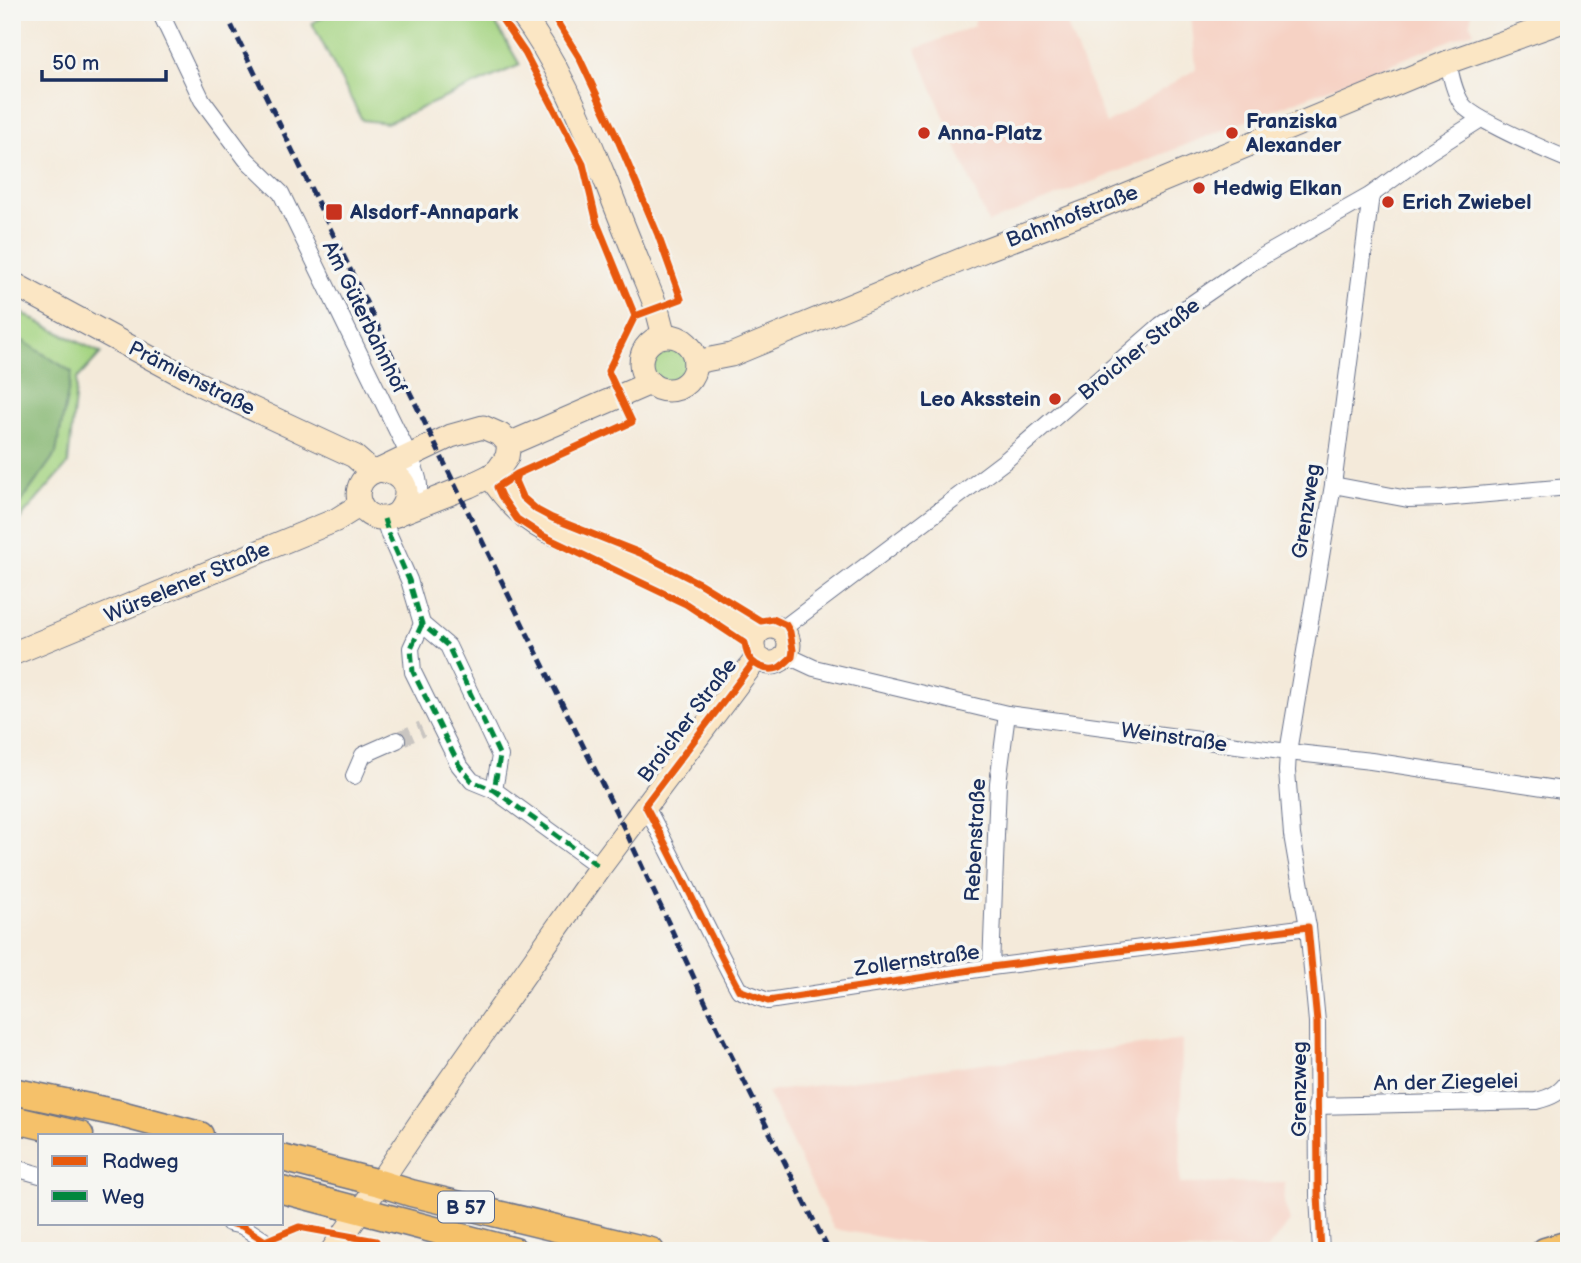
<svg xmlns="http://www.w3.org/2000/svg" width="1581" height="1263" font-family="'Balsamiq Sans',sans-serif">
<rect width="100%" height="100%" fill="#f6f6f2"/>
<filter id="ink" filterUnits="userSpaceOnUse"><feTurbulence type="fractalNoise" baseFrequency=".0143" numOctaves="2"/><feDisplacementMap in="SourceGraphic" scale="14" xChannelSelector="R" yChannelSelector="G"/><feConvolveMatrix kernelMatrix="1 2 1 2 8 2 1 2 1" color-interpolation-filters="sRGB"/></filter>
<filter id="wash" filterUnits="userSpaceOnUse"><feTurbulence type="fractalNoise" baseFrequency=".00686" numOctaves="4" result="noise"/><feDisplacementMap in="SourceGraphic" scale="28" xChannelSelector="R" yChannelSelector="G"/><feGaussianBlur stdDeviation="1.57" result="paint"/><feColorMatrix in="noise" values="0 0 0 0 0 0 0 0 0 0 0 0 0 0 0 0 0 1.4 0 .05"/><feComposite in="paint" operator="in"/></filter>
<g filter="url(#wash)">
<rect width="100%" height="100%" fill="#f4eada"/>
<g fill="#f6d2c4">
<polygon points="976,12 1062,12 1106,124 1196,69 1191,12 1472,12 1470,24 1474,31 988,223 916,49 974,26"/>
<polygon points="1182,1040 1180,1184 1285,1183 1284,1202 1290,1221 1266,1251 961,1251 834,1229 767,1092 991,1062 1001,1062"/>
</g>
<g fill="#a5d482" stroke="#608270" stroke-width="2">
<polygon points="332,12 489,12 520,65 387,123 362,120 312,23"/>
<polygon points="12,307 42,324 101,353 77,379 68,464 12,528"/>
<circle cx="668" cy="363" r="19"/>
</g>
<polygon fill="#84b670" stroke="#507267" stroke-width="2" points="12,334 72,372 56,453 12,515"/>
</g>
<g filter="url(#ink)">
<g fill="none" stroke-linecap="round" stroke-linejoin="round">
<polyline stroke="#c9c5c1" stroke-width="16" stroke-dasharray="16 8" stroke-linecap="butt" points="397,740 422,729"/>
<g stroke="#677089" stroke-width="18">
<g id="street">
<path d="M160 12 202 100 246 159 281 193 402 441C412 463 428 486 413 508"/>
<path d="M1448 62C1451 76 1454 92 1462 104 1472 119 1548 151 1569 160"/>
<polyline points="1333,485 1408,499 1443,498 1569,487"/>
<polyline points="384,519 389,535 409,580 422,624 448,646 500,756 494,790 600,867"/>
<polyline points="422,624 411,648 413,672 459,765 472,781 494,790"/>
<polyline points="781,630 1006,460 1161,325 1251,263 1371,195 1429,152 1481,119"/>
<polyline points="786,655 814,668 1007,714 1288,752 1371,761 1569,791"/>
<polyline points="354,776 363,755 397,740"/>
<path d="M645 805C678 866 706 929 739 990L768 1001 991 967 1308 927"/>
<polyline points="991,967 998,783 1007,714"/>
<path d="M1316 1106 1536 1101C1552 1097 1560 1093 1569 1080"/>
<polyline points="12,1167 40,1175"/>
<polyline points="229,1223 242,1226 265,1241"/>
<polyline points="1321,1251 1318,1195 1317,1022 1308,927 1292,835 1287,771 1288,752 1333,485 1371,195"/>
</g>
</g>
<g stroke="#677089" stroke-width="25">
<g id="secondary">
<path d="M520 12C559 63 583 125 607 184 623 226 640 267 657 309L664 336"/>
<polyline points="12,283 197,383 354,456 372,472"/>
<circle cx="668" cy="363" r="27"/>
<polyline points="695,362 731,355 985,250 1101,206 1448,62 1569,19"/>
<path d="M483 427 501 435 509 444 507 457 498 470 490 476 469 486 390 517C355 526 345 477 380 470L451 436Z"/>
<polyline points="509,444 650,383"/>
<path d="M380 470C407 475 414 494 396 515"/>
<path d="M490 476C505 499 523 519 547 531L626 561 729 615 756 634"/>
<circle cx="771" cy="645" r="18"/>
<polyline points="12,654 336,520 360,505"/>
<polyline points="332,1251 361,1210 429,1110 600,867 753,663 758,658"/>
</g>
</g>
<g stroke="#677089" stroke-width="29">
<g id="primary">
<polyline points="12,1091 117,1113 200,1135"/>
<polyline points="12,1119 80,1135"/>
<polyline points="282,1158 379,1183 411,1193 651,1251"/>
<polyline points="282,1190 515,1251"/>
<polyline points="1545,1251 1569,1244"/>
</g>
</g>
<use href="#street" stroke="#fff" stroke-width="16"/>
<use href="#secondary" stroke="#fbe6c4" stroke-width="23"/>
<use href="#primary" stroke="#f5c16b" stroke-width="26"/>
<polyline stroke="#1b2f5e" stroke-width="5" stroke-dasharray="10 5" stroke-linecap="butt" points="225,12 524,627 626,832 717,1027 829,1251"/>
<g stroke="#00873e" stroke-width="5" stroke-dasharray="10 5" stroke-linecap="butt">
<polyline points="384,519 389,535 409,580 422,624 448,646 500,756 494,790 600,867"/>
<polyline points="422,624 411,648 413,672 459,765 472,781 494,790"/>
<polyline points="406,1251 427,1247 445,1251"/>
</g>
<g stroke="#f6f6f2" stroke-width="11">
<g id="cycleway">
<polyline points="497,12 525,53 583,164 597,223 635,316"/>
<path d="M517 474 515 481 522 497 537 510 552 518 640 553 699 583 761 621 773 619 786 625 790 632 793 650 792 657C787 661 783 666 778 668 767 672 752 665 748 655 746 651 746 647 745 643L686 604 543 536 517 519 501 496 497 487 517 474 632 422 608 371 635 316 681 299 658 235 617 138 579 57 551 12"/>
<path d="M753 663 645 805C678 866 706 929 739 990L768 1001 991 967 1308 927 1317 1022 1318 1195 1321 1251"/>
<polyline points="229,1223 242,1226 265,1241 299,1227 376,1241 375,1251"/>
</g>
</g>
<use href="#cycleway" stroke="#e8590c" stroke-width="7"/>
</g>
</g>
<g fill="#c8321e" stroke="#f6f6f2" stroke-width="2.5">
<circle cx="924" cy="133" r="7"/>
<circle cx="1232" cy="133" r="7"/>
<circle cx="1199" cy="188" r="7"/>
<circle cx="1388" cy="202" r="7"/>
<rect x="325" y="203" width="18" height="18" rx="3.5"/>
<circle cx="1055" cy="399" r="7"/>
</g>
<g text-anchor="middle" stroke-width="7" stroke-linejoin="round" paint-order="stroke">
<rect fill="#f6f6f2" stroke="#5d6b8a" stroke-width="2" x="438" y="1191.5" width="56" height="31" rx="5"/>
<g font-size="19" font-weight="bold" fill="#1b2f5e">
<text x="466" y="1214">B 57</text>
</g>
<g font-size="21" font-weight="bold" fill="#1b2f5e" stroke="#f6f6f2" text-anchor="start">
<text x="1246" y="128">Franziska<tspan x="1246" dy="24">Alexander</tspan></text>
<text x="938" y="140">Anna-Platz</text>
<text x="1213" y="195">Hedwig Elkan</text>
<text x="1402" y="209">Erich Zwiebel</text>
<text x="350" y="219">Alsdorf-Annapark</text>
<text x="1041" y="406" text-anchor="end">Leo Aksstein</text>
</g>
<g font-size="21" fill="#1b2f5e" stroke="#f6f6f2">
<text transform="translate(1072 216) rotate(-21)" y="7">Bahnhofstraße</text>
<text transform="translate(365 317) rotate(64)" y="7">Am Güterbahnhof</text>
<text transform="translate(1139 349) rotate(-39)" y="7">Broicher Straße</text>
<text transform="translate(192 378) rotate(27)" y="7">Prämienstraße</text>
<text transform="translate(1306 511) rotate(-81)" y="7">Grenzweg</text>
<text transform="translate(187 582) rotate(-23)" y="7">Würselener Straße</text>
<text transform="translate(687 720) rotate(-53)" y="7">Broicher Straße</text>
<text transform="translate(1174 737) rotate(8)" y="7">Weinstraße</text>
<text transform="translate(975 840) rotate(-87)" y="7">Rebenstraße</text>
<text transform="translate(917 960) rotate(-8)" y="7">Zollernstraße</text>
<text transform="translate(1446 1082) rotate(-1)" y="7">An der Ziegelei</text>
<text transform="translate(1299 1089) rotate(-90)" y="7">Grenzweg</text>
</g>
</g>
<rect width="1581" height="1263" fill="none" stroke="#f6f6f2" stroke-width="42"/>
<rect x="38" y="1134" width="245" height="91" fill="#f6f6f2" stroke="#9ea6b7" stroke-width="2"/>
<rect x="52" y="1156" width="35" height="10" fill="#e8590c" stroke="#9ea6b7" stroke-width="2"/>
<text x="102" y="1168" font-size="21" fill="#1b2f5e">Radweg</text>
<rect x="52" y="1191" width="35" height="10" fill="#00873e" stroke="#9ea6b7" stroke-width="2"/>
<text x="102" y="1204" font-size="21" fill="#1b2f5e">Weg</text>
<path d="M42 70v10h124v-10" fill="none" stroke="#1b2f5e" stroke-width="3.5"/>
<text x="52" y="70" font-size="21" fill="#1b2f5e" stroke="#f6f6f2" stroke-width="5" paint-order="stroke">50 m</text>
</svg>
